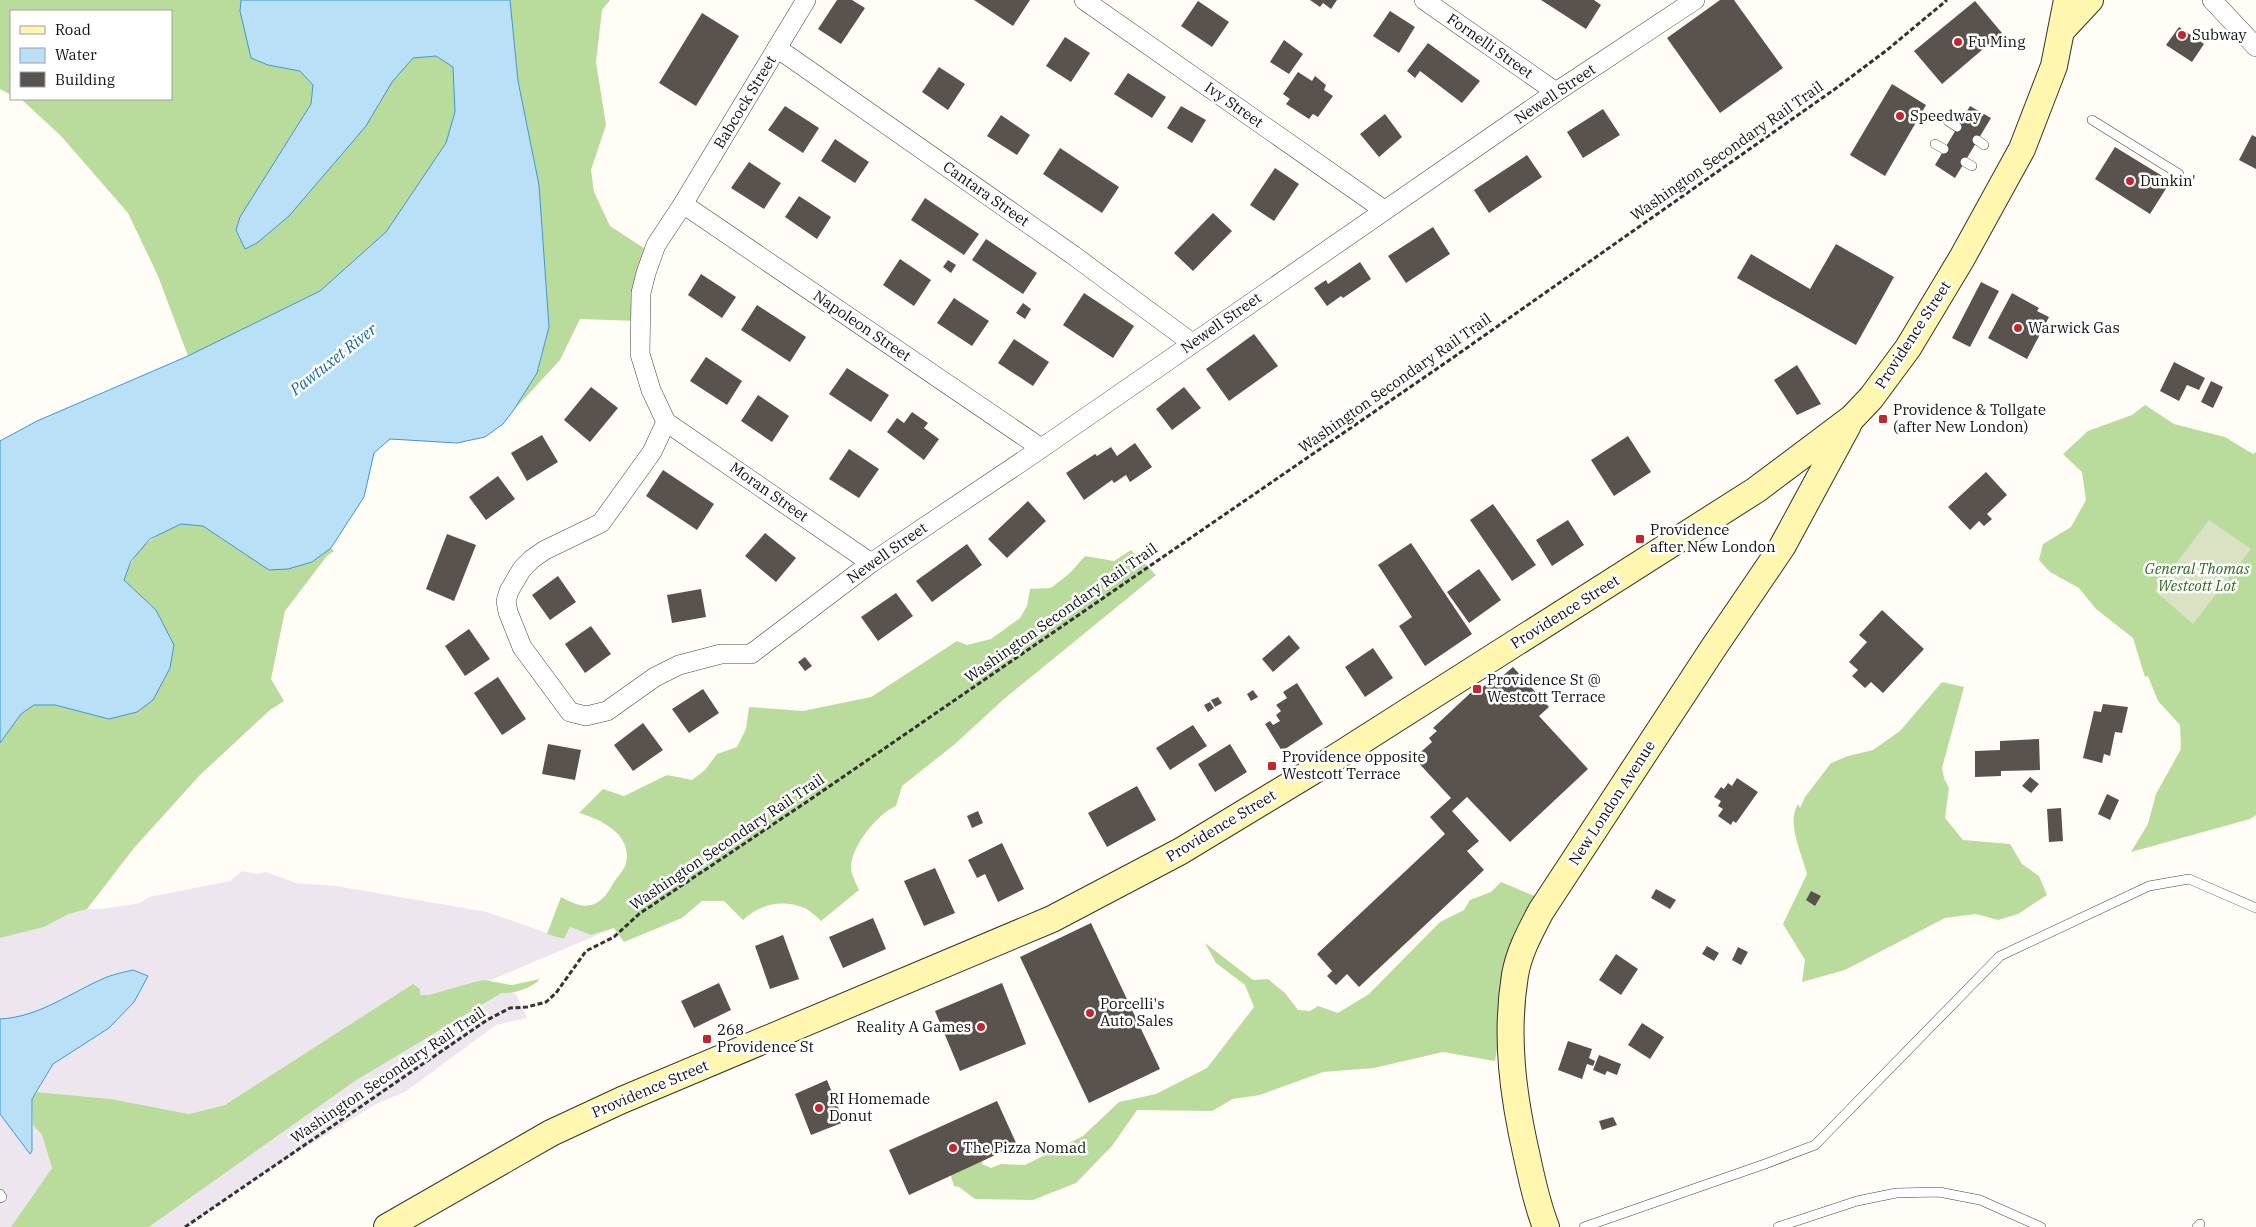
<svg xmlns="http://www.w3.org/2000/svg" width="2256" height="1227" font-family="'IBM Plex Serif',serif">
<rect width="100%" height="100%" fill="#fffdf5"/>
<g fill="#eee6ef">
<polygon points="242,871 256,874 266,872 296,883 336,886 487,912 564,939 570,927 591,935 614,928 486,982 474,982 430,995 419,995 225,1105 189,1114 111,1099 37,1092 53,1064 109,1028 134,1002 148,976 108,976 41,1011 13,1019 0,1019 0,938 44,927 69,914 87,909 101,909 140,903 149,897 230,881"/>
<polygon points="510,992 516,994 527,1018 496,1025 405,1092 376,1104 249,1182 189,1227 149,1227 355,1081 503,993"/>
<polygon points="0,1114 30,1154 32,1151 33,1125 42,1135 52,1168 11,1227 0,1227"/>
</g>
<g fill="#b9dc9c">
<polygon points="0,0 241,0 240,11 268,65 300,71 313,85 311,104 280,153 257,243 289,216 366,126 392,82 413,58 436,56 453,67 455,112 446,143 386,232 320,291 188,356 158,276 128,213 61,136 21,99 171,99 171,11 11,11 11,95 0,89"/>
<polygon points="510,0 610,0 602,10 596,62 606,125 591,170 594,192 610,226 650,252 638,321 580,319 560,360 513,411 537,373 549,327 539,185 518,81"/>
<polygon points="2145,405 2174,424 2225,437 2253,454 2256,452 2256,815 2250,819 2131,852 2148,824 2156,794 2181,749 2180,725 2158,701 2148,676 2145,677 2133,638 2096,609 2079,588 2050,572 2039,560 2043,544 2071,527 2086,500 2082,472 2063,454 2088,431 2132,415"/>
<path d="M181 524 203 526 269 569 312 562 331 548 334 551 327 556 285 611 271 679 284 701 270 710 200 775 134 848 87 909 69 914 44 927 0 938V743L21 714 34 705H55L109 719 156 610 124 580C136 546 149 539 181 524Z"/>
<path d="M1131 550 1156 575 1004 699 955 744 902 786 896 806C877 814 851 847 851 867 851 874 856 883 859 890L821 921C816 916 809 909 802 907 780 899 759 905 743 920L724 901H702L682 918 624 942 614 928 591 935 570 927 564 939 547 934 561 897C571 902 583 909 594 904 604 900 609 891 614 882 618 876 625 869 626 863 633 835 601 819 579 813L603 789 624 796 667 775 692 780 705 770 717 754 737 747 746 729 749 707 803 711 871 697 957 641 967 645 991 639 1020 618 1027 606 1030 589 1051 588 1070 573 1085 556 1114 561Z"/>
<path d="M1942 682 1964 687 1942 768 1944 778 1949 788 1945 818 1963 840 2010 844 2022 864 2039 876 2047 895 2018 914 1998 920 1976 914 1945 918 1845 970 1802 982 1805 960 1783 924 1807 874C1802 854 1786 823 1798 804L1800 808 1805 797 1831 763 1848 756 1873 750 1900 731Z"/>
<polygon points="1501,882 1544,900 1501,1022 1495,1061 1443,1052 1374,1068 1323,1072 1260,1095 1233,1099 1212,1111 1137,1110 1112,1146 1076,1183 1033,1200 975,1199 959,1187 954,1186 950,1173 986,1147 982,1164 991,1168 1001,1164 1025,1165 1083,1136 1119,1102 1156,1094 1207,1068 1254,1007 1245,985 1216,963 1205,943 1253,980 1268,979 1285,993 1298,1010 1310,1011 1318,1006 1338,1013 1369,994 1440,922 1464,910 1470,900 1491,892"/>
<path d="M540 979C531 989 512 994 502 993L355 1081 149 1227H11L52 1168 42 1135 33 1125 32 1099 37 1092 111 1099 189 1114 225 1105 413 984 420 989V995H429L474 982 484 980 512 985Z"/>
</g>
<polygon fill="#d9e3c4" points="2209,520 2251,549 2193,624 2155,591"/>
<g fill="#b9e0f7" stroke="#3f96cf">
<polygon points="241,0 510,0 518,81 539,185 549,327 537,373 513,411 503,424 485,437 457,443 390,439 374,453 364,497 331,548 312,562 288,569 269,570 203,526 181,524 150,539 131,561 124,580 156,610 174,645 170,668 153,700 137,712 109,719 55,705 34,705 21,714 0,743 0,441 37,421 188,356 320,291 386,232 446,143 455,112 453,67 436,56 413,58 392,82 366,126 289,216 257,243 245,249 236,230 240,217 311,104 313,85 300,71 268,65 251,58 240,11"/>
<path d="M133 970 148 976 134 1002 109 1028 53 1064 32 1099V1151L30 1154 0 1114V1019C40 1017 71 992 107 977 115 974 124 972 133 970Z"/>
</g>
<g fill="#5a524d">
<polygon points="837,0 852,0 865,8 841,44 818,29"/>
<polygon points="974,0 1030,0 1013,26"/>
<polygon points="1310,0 1337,0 1331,9 1323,3 1320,7"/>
<polygon points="1541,0 1594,0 1601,5 1586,29"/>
<polygon points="1720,0 1734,0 1783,68 1720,113 1667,38"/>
<polygon points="1198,1 1229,22 1212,47 1181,26"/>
<polygon points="1975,1 2002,33 1942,84 1914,51"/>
<polygon points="1390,11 1415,27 1399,53 1373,36"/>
<polygon points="702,13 739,36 696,106 659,83"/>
<polygon points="2179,27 2204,44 2192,62 2166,45"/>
<polygon points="1065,37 1090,53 1071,82 1046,66"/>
<polygon points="1284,40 1303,54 1289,74 1270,62"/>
<polygon points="1428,43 1480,81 1462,103 1420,71 1415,78 1407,71"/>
<polygon points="939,67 965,84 948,110 922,92"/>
<polygon points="1298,72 1312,81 1315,76 1326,85 1324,90 1333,96 1318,117 1313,114 1309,119 1286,104 1290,99 1283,94"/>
<polygon points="1128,73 1166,97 1152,118 1114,94"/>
<polygon points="1892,84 1926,105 1885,176 1850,155"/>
<polygon points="785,106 819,128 803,153 768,130"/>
<polygon points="1181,106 1206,120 1192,143 1167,128"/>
<polygon points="1970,106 1991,118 1955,178 1935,165"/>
<polygon points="1603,109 1620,135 1583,158 1567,132"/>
<polygon points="1385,114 1402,137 1379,157 1360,134"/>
<polygon points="1001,115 1030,135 1017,155 987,136"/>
<polygon points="2252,135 2256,137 2256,169 2239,160"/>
<polygon points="835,139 869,162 855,183 821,161"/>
<polygon points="2115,147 2164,177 2161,183 2167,187 2150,214 2095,179"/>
<polygon points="1060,148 1119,187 1102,213 1043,174"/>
<polygon points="1527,155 1542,177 1489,213 1474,190"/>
<polygon points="749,162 781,183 764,209 731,188"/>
<polygon points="1275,168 1299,184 1274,221 1250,205"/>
<polygon points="799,196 831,217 817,239 785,217"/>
<polygon points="925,198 979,234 964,255 911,220"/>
<polygon points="1213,213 1232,231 1193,271 1174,253"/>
<polygon points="1433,227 1450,254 1406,283 1388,256"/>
<polygon points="986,239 1037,273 1023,294 972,260"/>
<polygon points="1836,244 1894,277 1856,345 1737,278 1751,254 1810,289"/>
<polygon points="900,259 931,280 914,306 883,285"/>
<polygon points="948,260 956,265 951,273 943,267"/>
<polygon points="1360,262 1371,279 1343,298 1341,296 1327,306 1314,288 1326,280 1328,284"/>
<polygon points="701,274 736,297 722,318 688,295"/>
<polygon points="1981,282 1999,291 1970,347 1952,338"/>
<polygon points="1084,293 1134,326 1113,358 1063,325"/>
<polygon points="2012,293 2039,308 2037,311 2049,317 2027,359 1988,338"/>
<polygon points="954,298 989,321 972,346 937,323"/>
<polygon points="1023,303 1031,309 1025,319 1016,313"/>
<polygon points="757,305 806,337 790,362 741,330"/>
<polygon points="1254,334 1278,366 1229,401 1206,369"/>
<polygon points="1014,339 1049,362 1033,386 998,363"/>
<polygon points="706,357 742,381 727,405 690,381"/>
<polygon points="2174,362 2205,378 2199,390 2187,385 2179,401 2160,391"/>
<polygon points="1797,365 1821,404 1797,415 1774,380"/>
<polygon points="847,368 889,395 871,422 829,394"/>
<polygon points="2211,381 2223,387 2213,408 2201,402"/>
<polygon points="591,387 618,408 590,442 564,420"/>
<polygon points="1184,387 1201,408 1172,430 1156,409"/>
<polygon points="758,395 789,416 772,442 741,421"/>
<polygon points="912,412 928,423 924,428 939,439 924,460 887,432 897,418 904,423"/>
<polygon points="542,435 558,462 527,481 511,453"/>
<polygon points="1628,436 1651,472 1614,496 1591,460"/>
<polygon points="1135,443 1152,467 1130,482 1126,475 1114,483 1112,480 1084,500 1066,473 1095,454 1097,456 1111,447 1117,456"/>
<polygon points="849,449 879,469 859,498 829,479"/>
<polygon points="663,470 714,504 697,530 646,496"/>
<polygon points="1986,472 2007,495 1987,514 1992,519 1984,526 1979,521 1970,530 1948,507"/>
<polygon points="498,476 515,499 486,520 469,497"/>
<polygon points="1028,501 1046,521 1007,558 988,539"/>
<polygon points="1493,504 1536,565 1512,581 1470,520"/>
<polygon points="1568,520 1584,545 1552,566 1536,540"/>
<polygon points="765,533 796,558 776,582 745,556"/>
<polygon points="447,534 476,545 454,601 426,589"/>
<polygon points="1411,543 1472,634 1425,666 1399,626 1412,617 1378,565"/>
<polygon points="967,544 982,565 932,602 916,581"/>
<polygon points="1479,569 1501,600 1469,623 1447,592"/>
<polygon points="558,576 576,602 550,620 532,595"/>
<polygon points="701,589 706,617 672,623 667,595"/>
<polygon points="896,593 913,616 878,641 861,617"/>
<polygon points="1882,610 1924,649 1883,693 1871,682 1865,688 1852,676 1858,670 1849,662 1867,642 1859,635"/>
<polygon points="591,626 611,654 585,673 565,644"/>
<polygon points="469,629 490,659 465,676 445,646"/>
<polygon points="1289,635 1300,648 1273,672 1262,659"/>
<polygon points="1373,648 1393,678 1365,697 1345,667"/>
<polygon points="805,657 812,666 805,671 798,662"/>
<polygon points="1513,667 1549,707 1539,716 1588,769 1510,842 1467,797 1452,811 1479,841 1467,851 1484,870 1359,987 1347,974 1336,985 1327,976 1332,971 1317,954 1445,834 1430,817 1451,798 1414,758 1432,742 1429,738 1437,731 1433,728 1479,685 1482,688 1489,681 1492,685"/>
<polygon points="498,677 526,719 502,735 474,693"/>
<polygon points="1297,683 1323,724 1282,751 1265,724 1270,721 1273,725 1280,721 1276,715 1281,711 1276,705 1287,698 1283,692"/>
<polygon points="703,689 719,713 689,733 672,709"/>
<polygon points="1253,690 1258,697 1251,701 1247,694"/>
<polygon points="1218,697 1222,703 1215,707 1211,700"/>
<polygon points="1210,702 1214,708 1208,712 1204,705"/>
<polygon points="2103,704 2128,707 2122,733 2115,732 2110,756 2104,754 2102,763 2083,758 2094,711 2101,712"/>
<polygon points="643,723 663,750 633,771 614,745"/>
<polygon points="1193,725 1207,746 1170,770 1156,748"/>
<polygon points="2039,739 2040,770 2001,771 2001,776 1975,777 1975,751 2000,750 2000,741"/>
<polygon points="548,744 581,750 575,780 542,774"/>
<polygon points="1230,744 1247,772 1215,792 1198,764"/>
<polygon points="2030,777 2039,784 2031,793 2022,786"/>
<polygon points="1737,778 1758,792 1736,823 1733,821 1731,825 1718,816 1723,809 1718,806 1721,801 1714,797 1721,787 1724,789 1728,783 1732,786"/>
<polygon points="1137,786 1156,820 1107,847 1088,813"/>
<polygon points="2107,794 2119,800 2110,820 2098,814"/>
<polygon points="2061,808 2063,841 2049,842 2047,809"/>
<polygon points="978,811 983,823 972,828 967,816"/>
<polygon points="1002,843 1024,889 998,902 985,874 977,878 968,860"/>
<polygon points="935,868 955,913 924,926 904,881"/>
<polygon points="1656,889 1676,900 1670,909 1651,898"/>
<polygon points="1811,891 1821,896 1815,906 1806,900"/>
<polygon points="873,918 886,949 843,968 829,937"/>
<polygon points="1091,923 1160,1069 1089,1103 1020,957"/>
<polygon points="783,935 799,979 770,989 755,946"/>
<polygon points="1707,946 1719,953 1714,961 1702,954"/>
<polygon points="1738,947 1748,952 1741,965 1732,960"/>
<polygon points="1616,954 1638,969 1621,995 1599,980"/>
<polygon points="719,983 731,1010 694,1028 681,1001"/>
<polygon points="1002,983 1026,1044 960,1071 935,1011"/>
<polygon points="1642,1023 1664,1037 1650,1059 1628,1045"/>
<polygon points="1568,1041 1592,1049 1589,1058 1595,1061 1593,1066 1587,1064 1582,1079 1558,1070"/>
<polygon points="1599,1055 1621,1064 1617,1075 1607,1071 1605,1075 1593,1070"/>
<polygon points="827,1080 844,1122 811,1135 795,1094"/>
<polygon points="997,1101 1017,1145 909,1195 889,1150"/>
<polygon points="1613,1117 1617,1125 1602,1130 1599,1121"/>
</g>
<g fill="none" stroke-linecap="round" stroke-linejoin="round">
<g stroke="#444" stroke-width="10">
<g id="lane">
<polyline points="2092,120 2179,174"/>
<polyline points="1948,121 1957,127"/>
<polyline points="1977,140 1984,145"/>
<polyline points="1935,144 1944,149"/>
<polyline points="1965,162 1972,166"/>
<polyline points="0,1194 2,1197 0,1198"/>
<polyline points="1584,1227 1765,1164 1815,1145 2000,956 2149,886 2189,879 2256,908"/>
<polyline points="1778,1227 1857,1201 1896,1193 1939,1192 1980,1200 2041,1227"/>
<polyline points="2197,1227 2200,1224"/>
</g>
</g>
<g stroke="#444" stroke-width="20">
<g id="street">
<polyline points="806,0 683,204 656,245 646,273 641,293 640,354 651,390 666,422 652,452 601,523 545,550 532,559 522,569 509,591 506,601 508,612 522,647 570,712 586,716 607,711 655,677 679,665 721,654 751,654 871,563 1033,454 1556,92 1695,0"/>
<polyline points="1084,0 1384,210"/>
<polyline points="1424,0 1556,92"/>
<polyline points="2212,0 2256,47"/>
<polyline points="777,48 1073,255 1192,343"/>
<polyline points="683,204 1041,448"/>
<polyline points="666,422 871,563"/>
</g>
</g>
<g stroke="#333" stroke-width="28">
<g id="secondary">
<polyline points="2062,30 2090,0"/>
<polyline points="387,1227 551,1133 622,1100 1052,919 1181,851 1333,759 1756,490 1852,418 1871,398 1908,348 1962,258 2022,149 2054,66 2067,0"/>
<path d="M1546 1227C1537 1204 1532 1181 1527 1157 1513 1096 1505 1037 1515 975 1519 952 1530 932 1541 911L1714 647 1782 547 1848 425"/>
</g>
</g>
<polyline stroke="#333" stroke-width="3" stroke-dasharray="5 2.5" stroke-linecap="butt" points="185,1227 487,1020 510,1008 527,1007 546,1002 556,993 586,951 614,937 639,914 805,803 1451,359 1835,89 1887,50 1947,0"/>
<use href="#lane" stroke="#fff" stroke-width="9"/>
<use href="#street" stroke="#fff" stroke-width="19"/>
<use href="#secondary" stroke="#fff6b0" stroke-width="26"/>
</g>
<g fill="#c4262e" stroke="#fff" stroke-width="2">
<circle cx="2182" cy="35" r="5"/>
<circle cx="1958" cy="42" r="5"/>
<circle cx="1900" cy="116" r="5"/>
<circle cx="2130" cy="181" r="5"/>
<circle cx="2018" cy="328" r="5"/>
<rect x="1878" y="414" width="10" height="10" rx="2.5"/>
<rect x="1635" y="534" width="10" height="10" rx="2.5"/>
<rect x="1472" y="684" width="10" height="10" rx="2.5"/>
<rect x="1267" y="761" width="10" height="10" rx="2.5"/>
<circle cx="1090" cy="1013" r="5"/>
<circle cx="981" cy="1027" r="5"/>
<rect x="702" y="1034" width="10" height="10" rx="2.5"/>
<circle cx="819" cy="1108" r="5"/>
<circle cx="953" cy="1148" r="5"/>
</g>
<g text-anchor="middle" stroke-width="5" stroke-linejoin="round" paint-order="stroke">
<g font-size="15" fill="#111" stroke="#fff" text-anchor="start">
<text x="2192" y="40">Subway</text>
<text x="1968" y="47">Fu Ming</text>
<text x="1910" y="121">Speedway</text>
<text x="2140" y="186">Dunkin'</text>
<text x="2028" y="333">Warwick Gas</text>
<text x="1893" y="415">Providence &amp; Tollgate<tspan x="1893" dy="17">(after New London)</tspan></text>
<text x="1650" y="535">Providence<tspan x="1650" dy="17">after New London</tspan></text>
<text x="1487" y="685">Providence St @<tspan x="1487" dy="17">Westcott Terrace</tspan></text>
<text x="1282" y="762">Providence opposite<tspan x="1282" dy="17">Westcott Terrace</tspan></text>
<text x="1100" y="1009">Porcelli's<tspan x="1100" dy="17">Auto Sales</tspan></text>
<text x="971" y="1032" text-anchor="end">Reality A Games</text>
<text x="717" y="1035">268<tspan x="717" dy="17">Providence St</tspan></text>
<text x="829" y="1104">RI Homemade<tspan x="829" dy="17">Donut</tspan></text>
<text x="963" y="1153">The Pizza Nomad</text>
</g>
<g font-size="15" fill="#111" stroke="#fff">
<text transform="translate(1490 46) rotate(35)" y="5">Fornelli Street</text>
<text transform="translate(1555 94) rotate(-34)" y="5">Newell Street</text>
<text transform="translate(745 102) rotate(-59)" y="5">Babcock Street</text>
<text transform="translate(1234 105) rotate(35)" y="5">Ivy Street</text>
<text transform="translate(1727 151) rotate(-35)" y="5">Washington Secondary Rail Trail</text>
<text transform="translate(986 194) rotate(35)" y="5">Cantara Street</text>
<text transform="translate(1221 323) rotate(-35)" y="5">Newell Street</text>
<text transform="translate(862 326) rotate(34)" y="5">Napoleon Street</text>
<text transform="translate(1913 335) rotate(-57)" y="5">Providence Street</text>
<text transform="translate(1395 383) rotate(-35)" y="5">Washington Secondary Rail Trail</text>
<text transform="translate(769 492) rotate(35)" y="5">Moran Street</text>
<text transform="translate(887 553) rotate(-35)" y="5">Newell Street</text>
<text transform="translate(1565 612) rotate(-32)" y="5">Providence Street</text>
<text transform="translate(1061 613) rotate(-35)" y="5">Washington Secondary Rail Trail</text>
<text transform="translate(1612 803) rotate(-57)" y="5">New London Avenue</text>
<text transform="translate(1221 826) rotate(-31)" y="5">Providence Street</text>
<text transform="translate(727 842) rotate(-34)" y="5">Washington Secondary Rail Trail</text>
<text transform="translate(388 1075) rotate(-34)" y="5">Washington Secondary Rail Trail</text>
<text transform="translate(650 1089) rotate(-23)" y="5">Providence Street</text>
</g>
<g font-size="15" font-style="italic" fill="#2f6b1f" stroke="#fff">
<text x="2197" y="574">General Thomas<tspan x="2197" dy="17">Westcott Lot</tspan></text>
</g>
<g font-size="16" font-style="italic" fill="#1768a6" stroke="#fff">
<text transform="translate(333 359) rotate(-38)" y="6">Pawtuxet River</text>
</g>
</g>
<rect x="10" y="10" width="162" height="90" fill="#ffffff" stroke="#a0a0a0"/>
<rect x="20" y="26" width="25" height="8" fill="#fff6b0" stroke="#a0a0a0"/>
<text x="55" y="35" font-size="15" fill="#111111">Road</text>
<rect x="20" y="48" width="25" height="15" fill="#b9e0f7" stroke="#a0a0a0"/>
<text x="55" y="60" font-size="15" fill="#111111">Water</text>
<rect x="20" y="72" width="25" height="15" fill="#5a524d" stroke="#a0a0a0"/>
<text x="55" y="85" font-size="15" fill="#111111">Building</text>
</svg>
